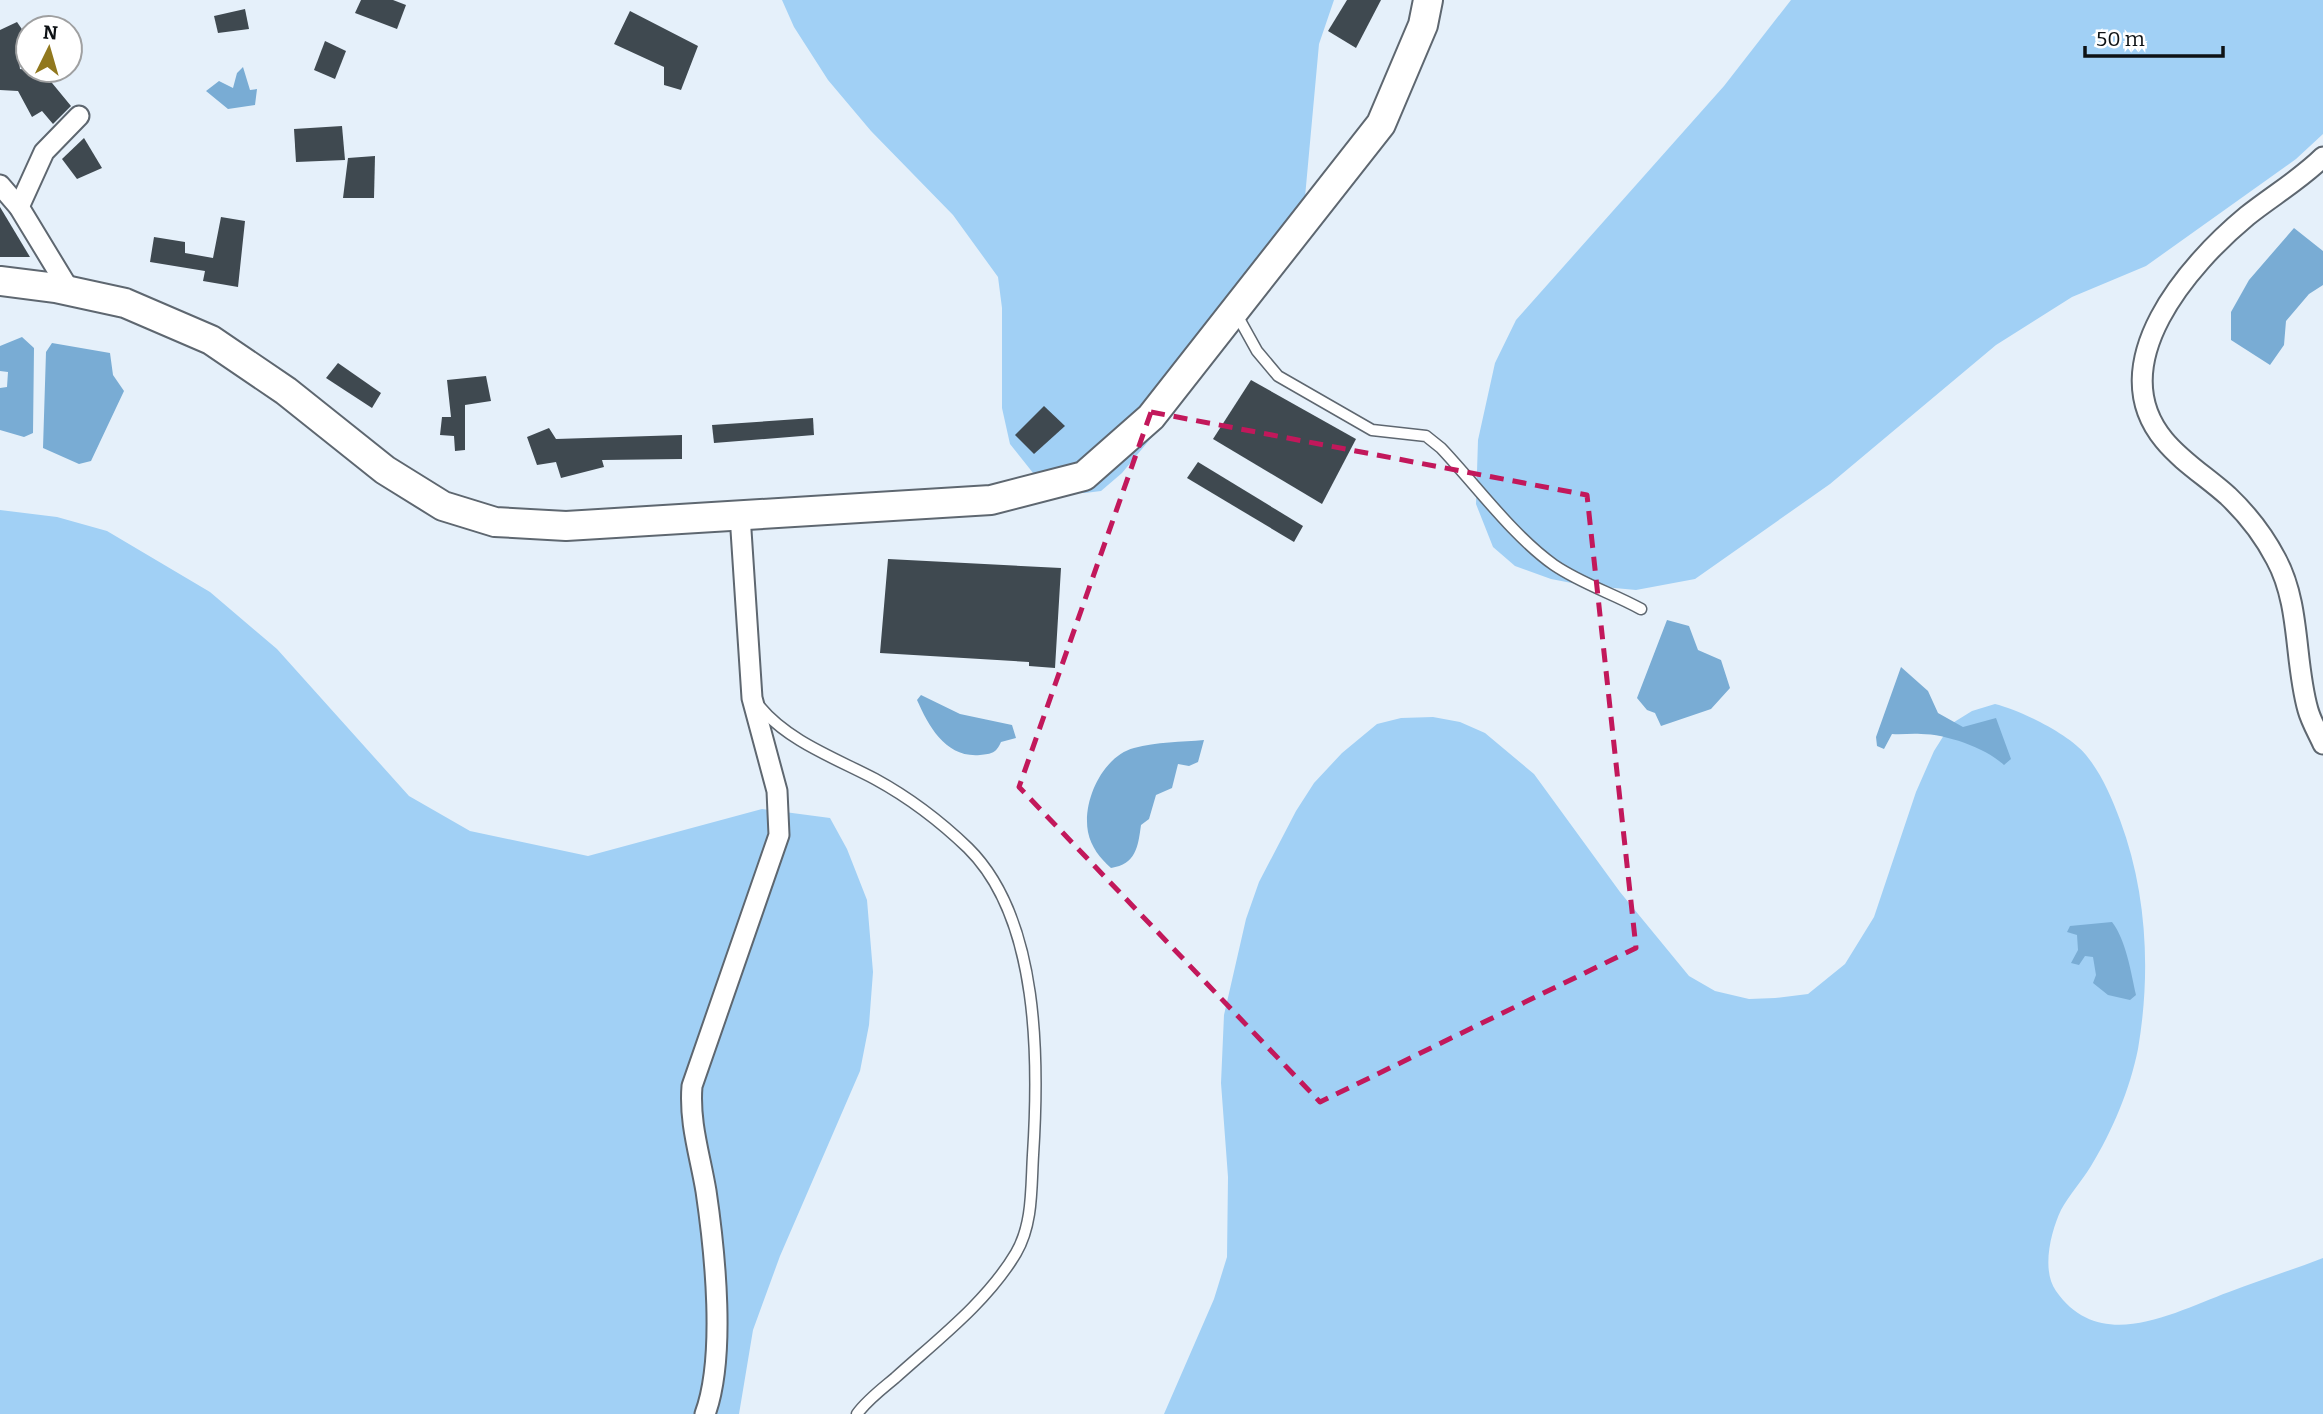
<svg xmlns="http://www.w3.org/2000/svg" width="2323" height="1414" font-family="Bitter,serif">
<rect width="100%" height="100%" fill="#e5f0fa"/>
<g fill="#a1d0f5">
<polygon points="782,0 1334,0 1319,44 1303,219 1171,414 1122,473 1101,491 1085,493 1062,491 1041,483 1010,444 1002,408 1002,308 998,277 953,215 871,131 828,80 794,27"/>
<polygon points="1791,0 2323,0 2323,134 2296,159 2146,266 2072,297 1996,345 1830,484 1695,579 1636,590 1582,585 1551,579 1515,566 1493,547 1476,504 1478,440 1495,363 1516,320 1724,86"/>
<polygon points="0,510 57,517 107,531 210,592 277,649 409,796 470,831 588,856 762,809 830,818 847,849 867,900 873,972 869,1025 860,1071 780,1256 753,1330 739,1414 0,1414"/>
<path d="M1995 704C2020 710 2069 734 2086 755 2101 773 2112 798 2120 820 2147 892 2151 973 2138 1049 2130 1089 2112 1132 2091 1166 2082 1181 2069 1195 2061 1210 2051 1231 2041 1270 2056 1291 2101 1355 2174 1312 2229 1292 2260 1280 2292 1270 2323 1258V1414H1164L1214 1299 1227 1257 1228 1177 1221 1083 1224 1015 1246 919 1259 882 1296 811 1314 783 1342 753 1377 724 1401 718 1433 717 1460 722 1485 733 1534 774 1620 892 1689 976 1715 991 1749 999 1775 998 1808 994 1845 964 1874 917 1916 792 1934 751 1951 724 1972 711Z"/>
</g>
<g fill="#79acd4">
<polygon points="243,67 250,90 257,89 255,105 228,109 206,91 219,81 233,88 237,73"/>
<polygon points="2294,228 2323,251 2323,285 2309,294 2286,321 2284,345 2270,365 2231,340 2231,312 2249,280"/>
<polygon points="22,337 34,348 33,433 24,437 0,430 0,388 7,387 8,372 0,371 0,346"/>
<polygon points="52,343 110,353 113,375 124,391 91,461 79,464 43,448 46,352"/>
<polygon points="1667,620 1689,626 1698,650 1721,660 1730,688 1711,709 1661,726 1655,713 1647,710 1637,698"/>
<path d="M1901 667 1928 691 1938 713 1963 727 1996 718 2011 759 2004 765C1986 748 1946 734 1921 734 1911 733 1902 735 1892 734L1884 749 1877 746 1876 737Z"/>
<path d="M921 695 960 714 1012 725 1016 738 1001 742C996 753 992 754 980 755 946 758 929 727 917 700Z"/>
<path d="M1204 740 1198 762 1189 766 1178 764 1172 788 1156 795 1149 819 1141 825C1138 847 1136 864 1111 868 1100 858 1091 847 1088 832 1082 801 1103 756 1134 748 1156 742 1182 742 1204 740Z"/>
<path d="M2112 922C2126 940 2131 972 2136 995L2130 1000 2108 995 2093 983 2096 975 2093 957 2085 956 2079 965 2071 963 2078 950 2077 935 2067 932 2070 926Z"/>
</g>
<g fill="#3f4950">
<polygon points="361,0 393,0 406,5 397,29 355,13"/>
<polygon points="1347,0 1381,0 1356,48 1328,31"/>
<polygon points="245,9 249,29 218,33 214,16"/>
<polygon points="630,11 698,46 681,90 664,85 664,67 614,44"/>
<polygon points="17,22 28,38 17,46 20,69 43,72 71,106 53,124 42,111 32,117 18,91 0,90 0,30"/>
<polygon points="325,41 346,51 335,79 314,70"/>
<polygon points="342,126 345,160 296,162 294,129"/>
<polygon points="84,138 102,168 77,179 62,159"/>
<polygon points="375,156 374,198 343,198 348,158"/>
<polygon points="0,207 30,257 0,257"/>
<polygon points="221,217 245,221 238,287 203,281 205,271 150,262 154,237 185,242 185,253 213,258"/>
<polygon points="338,363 381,393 372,408 326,378"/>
<polygon points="486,376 491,401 465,405 465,450 455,451 454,436 440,435 442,417 451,417 447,380"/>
<polygon points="1251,380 1356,439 1322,504 1213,439"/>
<polygon points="1044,406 1065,426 1034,454 1015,435"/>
<polygon points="813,418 814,435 714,443 712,425"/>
<polygon points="549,428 556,439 682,435 682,459 602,460 604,467 561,478 556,462 537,465 527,437"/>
<polygon points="1198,462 1303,526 1294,542 1187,478"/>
<polygon points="888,559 1061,568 1055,668 1029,666 1029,662 880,653"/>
</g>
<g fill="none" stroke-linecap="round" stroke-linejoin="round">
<g stroke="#5e6770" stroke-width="13">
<g id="lane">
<path d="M1237 315 1257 351 1278 376 1372 430 1426 436 1441 448C1476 485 1513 536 1554 565 1582 584 1612 593 1641 609"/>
<path d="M760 707C788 741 835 758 875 779 908 797 941 822 968 848 1040 919 1039 1062 1033 1155 1031 1188 1033 1224 1016 1253 987 1302 937 1340 895 1378 882 1389 867 1400 857 1414"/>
</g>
</g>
<g stroke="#5e6770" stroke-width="23">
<g id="street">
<path d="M2323 157C2301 179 2272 196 2247 216 2189 264 2101 364 2164 440 2182 462 2207 477 2228 496 2248 515 2264 536 2276 559 2301 605 2294 661 2308 710 2311 721 2318 733 2323 744"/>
<polyline points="0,185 19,207 70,291"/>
<polyline points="19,207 44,152 79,116"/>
<path d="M705 1414C726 1357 715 1252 706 1191 700 1155 689 1123 692 1086L779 835 777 791 752 698 740 515"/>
</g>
</g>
<g stroke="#5e6770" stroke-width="32">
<polyline id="secondary" points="0,281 56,288 125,303 211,340 286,391 385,470 443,506 495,522 566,526 991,500 1084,476 1151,417 1381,124 1423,25 1428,0"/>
</g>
<use href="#lane" stroke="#fff" stroke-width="10"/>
<use href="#street" stroke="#fff" stroke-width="19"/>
<use href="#secondary" stroke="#fff" stroke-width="28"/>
</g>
<path fill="none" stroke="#c2185b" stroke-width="5" stroke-dasharray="14 9" stroke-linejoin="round" d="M1151 412 1587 495 1636 948 1320 1102 1019 787Z"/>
<g transform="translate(49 49) rotate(5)"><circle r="33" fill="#ffffff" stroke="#9fa0a1" stroke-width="2"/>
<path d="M0-5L12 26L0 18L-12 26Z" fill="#91781e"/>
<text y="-10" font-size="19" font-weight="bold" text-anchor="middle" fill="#0e1215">N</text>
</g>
<path d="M2085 46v10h138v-10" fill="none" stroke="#0e1215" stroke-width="3.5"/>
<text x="2096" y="46" font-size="21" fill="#0e1215" stroke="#ffffff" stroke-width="5" paint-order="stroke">50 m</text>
</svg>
